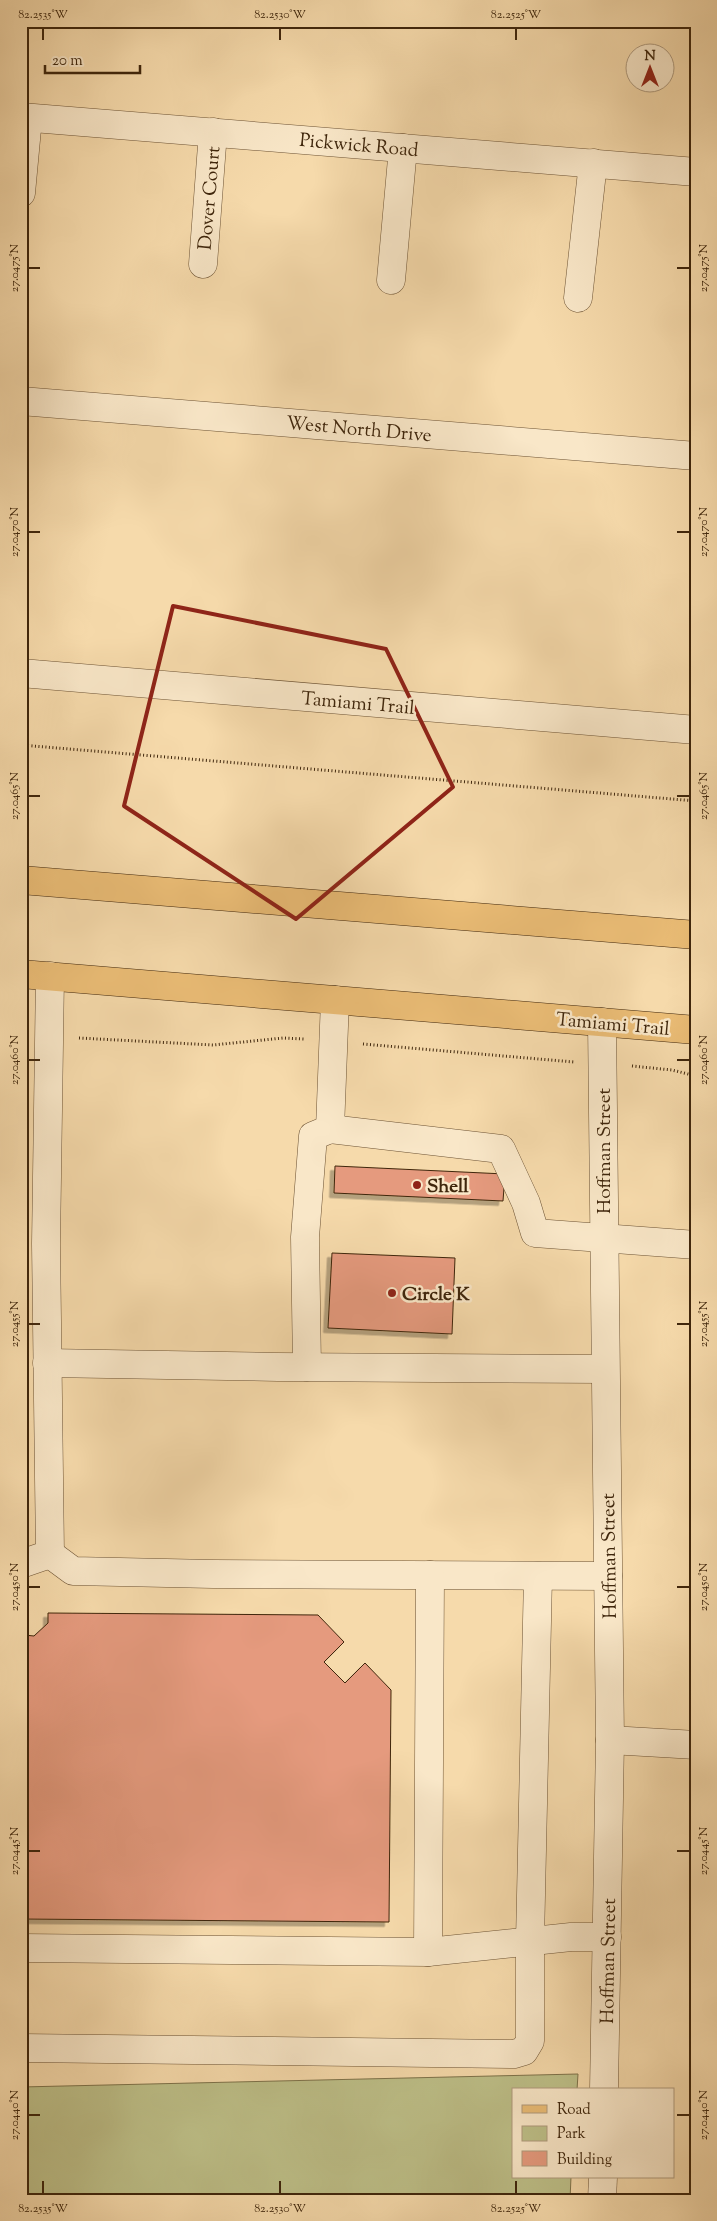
<svg xmlns="http://www.w3.org/2000/svg" width="717" height="2221" font-family="'Sorts Mill Goudy',serif">
<defs>
<filter id="shadow"><feDropShadow dx="-4.5" dy="4.5" stdDeviation="0" flood-color="#0004"/></filter>
</defs>
<rect width="100%" height="100%" fill="#f6daab"/>
<filter id="stains"><feTurbulence type="fractalNoise" baseFrequency=".004" numOctaves="4"/><feColorMatrix values="0 0 0 0 .2 0 0 0 0 .09 0 0 0 0 .02 0 0 0 .5 -.17"/></filter>
<radialGradient id="worn" r=".72"><stop offset=".6" stop-color="#630" stop-opacity="0"/><stop offset="1" stop-color="#630" stop-opacity=".3"/></radialGradient>
<polygon fill="#bdbf88" stroke="#7e724a" points="578,2074 577,2090 513,2090 513,2177 571,2177 570,2200 21,2200 21,2087"/>
<g fill="#e59a7e" stroke="#3f260c" filter="url(#shadow)">
<polygon points="335,1166 505,1174 503,1201 334,1193"/>
<polygon points="332,1253 455,1258 452,1334 328,1328"/>
<polygon points="48,1613 318,1615 344,1642 324,1662 345,1683 365,1663 391,1690 389,1922 21,1919 24,1635 34,1636 48,1623"/>
</g>
<g fill="none" stroke-linecap="round" stroke-linejoin="round">
<g stroke="#6d5334" stroke-width="29">
<g id="minor">
<polyline points="21,117 696,172"/>
<polyline points="21,193 28,118"/>
<polyline points="203,264 213,132"/>
<polyline points="391,280 403,148"/>
<polyline points="578,298 593,163"/>
<polyline points="21,401 696,456"/>
<polyline points="21,673 696,730"/>
<polyline points="602,1022 610,1740 604,2090"/>
<polyline points="330,1129 501,1149 526,1203 535,1233 696,1245"/>
<polyline points="47,1363 278,1367 605,1369"/>
<polyline points="307,1367 305,1237 313,1136 330,1129 335,1000"/>
<polyline points="50,1554 73,1571 213,1574 608,1576"/>
<polyline points="21,1564 50,1554 46,1244 50,976"/>
<polyline points="610,1740 696,1745"/>
<polyline points="21,1948 428,1952 571,1937 607,1937"/>
<polyline points="428,1952 430,1575"/>
<polyline points="21,2048 514,2054 524,2051 530,2041 530,1941 538,1576"/>
<polyline points="602,2200 603,2177"/>
</g>
</g>
<g stroke="#3f260c" stroke-width="29">
<g id="major">
<polyline points="21,880 696,935"/>
<polyline points="21,974 696,1030"/>
</g>
</g>
<g stroke="#3f260c" stroke-width="3" stroke-dasharray="1 2.5" stroke-linecap="butt">
<polyline points="21,745 696,801"/>
<polyline points="79,1038 213,1045 283,1038 304,1039"/>
<polyline points="363,1044 574,1062"/>
<polyline points="632,1066 672,1070 696,1076"/>
</g>
<use href="#minor" stroke="#f9e7c8" stroke-width="28"/>
<use href="#major" stroke="#ebbd76" stroke-width="28"/>
</g>
<path fill="none" stroke="#8f2418" stroke-width="4" stroke-linejoin="round" d="M173 606 386 649 453 787 296 919 124 806Z"/>
<path fill="none" stroke="#3f260c" stroke-width="2" d="M43 28V40M280 28V40M516 28V40M28 268H40M677 268H690M28 532H40M677 532H690M28 796H40M677 796H690M28 1060H40M677 1060H690M28 1324H40M677 1324H690M28 1587H40M677 1587H690M28 1851H40M677 1851H690M28 2115H40M677 2115H690M43 2181V2194M280 2181V2194M516 2181V2194"/>
<g fill="#8f2418" stroke="#f9e7c8" stroke-width="2">
<circle cx="417" cy="1185" r="5"/>
<circle cx="392" cy="1293" r="5"/>
</g>
<g text-anchor="middle" stroke-width="5" stroke-linejoin="round" paint-order="stroke">
<g font-size="19" fill="#3f260c" stroke="#f9e7c8">
<text transform="translate(359 144) rotate(5)" y="7">Pickwick Road</text>
<text transform="translate(208 198) rotate(-85)" y="7">Dover Court</text>
<text transform="translate(359 428) rotate(5)" y="7">West North Drive</text>
<text transform="translate(358 702) rotate(5)" y="7">Tamiami Trail</text>
<text transform="translate(613 1023) rotate(5)" y="7">Tamiami Trail</text>
<text transform="translate(603 1151) rotate(-90)" y="7">Hoffman Street</text>
<text transform="translate(608 1556) rotate(-91)" y="7">Hoffman Street</text>
<text transform="translate(607 1961) rotate(-89)" y="7">Hoffman Street</text>
</g>
<g font-size="19" font-weight="bold" fill="#3f260c" stroke="#f9e7c8" text-anchor="start">
<text x="427" y="1192">Shell</text>
<text x="402" y="1300">Circle K</text>
</g>
</g>
<rect width="717" height="2221" fill="none" stroke="#f6daab" stroke-width="55"/>
<rect x="512" y="2088" width="162" height="90" fill="#f9e7c8" stroke="#af9a7d"/>
<rect x="522" y="2105" width="25" height="8" fill="#ebbd76" stroke="#af9a7d"/>
<text x="557" y="2114" font-size="15" fill="#3f260c">Road</text>
<rect x="522" y="2126" width="25" height="15" fill="#bdbf88" stroke="#af9a7d"/>
<text x="557" y="2138" font-size="15" fill="#3f260c">Park</text>
<rect x="522" y="2151" width="25" height="15" fill="#e59a7e" stroke="#af9a7d"/>
<text x="557" y="2164" font-size="15" fill="#3f260c">Building</text>
<g transform="translate(650 68)"><circle r="24" fill="#f9e7c8" stroke="#af9a7d"/>
<path d="M0-4L9 19L0 12L-9 19Z" fill="#8f2418"/>
<text y="-8" font-size="14" font-weight="bold" text-anchor="middle" fill="#3f260c">N</text>
</g>
<path d="M45 65v8h95v-8" fill="none" stroke="#3f260c" stroke-width="2.5"/>
<text x="52" y="65" font-size="15" fill="#3f260c" stroke="#f9e7c8" stroke-width="4" paint-order="stroke">20 m</text>
<rect x="28" y="28" width="662" height="2166" fill="none" stroke="#3f260c" stroke-width="2"/>
<g font-size="12" text-anchor="middle" fill="#3f260c">
<text x="43" y="18">82.2535°W</text>
<text x="280" y="18">82.2530°W</text>
<text x="516" y="18">82.2525°W</text>
<text transform="translate(14 268) rotate(-90)" y="4">27.0475°N</text>
<text transform="translate(703 268) rotate(-90)" y="4">27.0475°N</text>
<text transform="translate(14 532) rotate(-90)" y="4">27.0470°N</text>
<text transform="translate(703 532) rotate(-90)" y="4">27.0470°N</text>
<text transform="translate(14 796) rotate(-90)" y="4">27.0465°N</text>
<text transform="translate(703 796) rotate(-90)" y="4">27.0465°N</text>
<text transform="translate(14 1060) rotate(-90)" y="4">27.0460°N</text>
<text transform="translate(703 1060) rotate(-90)" y="4">27.0460°N</text>
<text transform="translate(14 1324) rotate(-90)" y="4">27.0455°N</text>
<text transform="translate(703 1324) rotate(-90)" y="4">27.0455°N</text>
<text transform="translate(14 1587) rotate(-90)" y="4">27.0450°N</text>
<text transform="translate(703 1587) rotate(-90)" y="4">27.0450°N</text>
<text transform="translate(14 1851) rotate(-90)" y="4">27.0445°N</text>
<text transform="translate(703 1851) rotate(-90)" y="4">27.0445°N</text>
<text transform="translate(14 2115) rotate(-90)" y="4">27.0440°N</text>
<text transform="translate(703 2115) rotate(-90)" y="4">27.0440°N</text>
<text x="43" y="2212">82.2535°W</text>
<text x="280" y="2212">82.2530°W</text>
<text x="516" y="2212">82.2525°W</text>
</g>
<rect width="100%" height="100%" filter="url(#stains)"/>
<rect width="100%" height="100%" fill="url(#worn)"/>
</svg>
